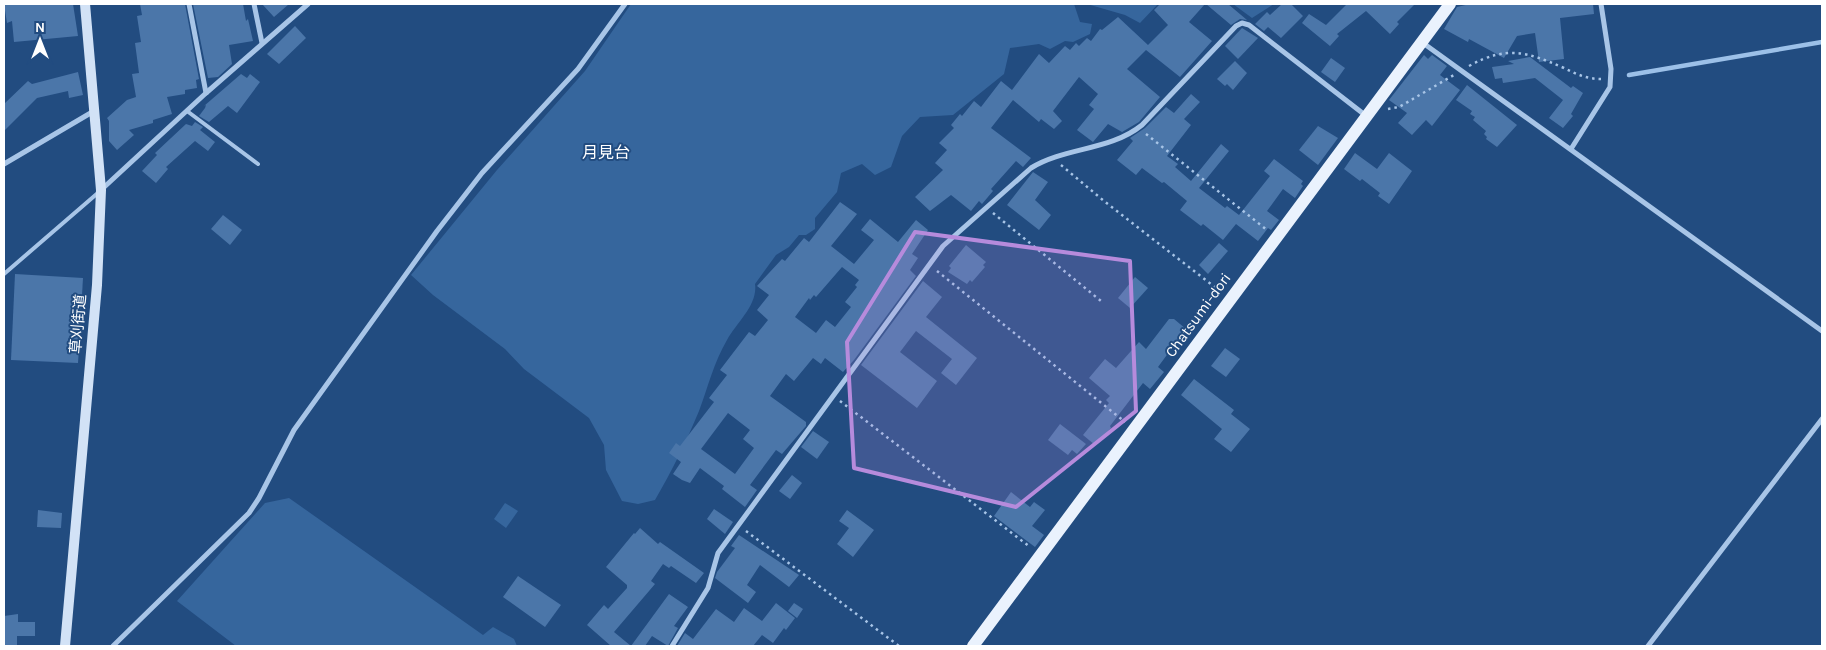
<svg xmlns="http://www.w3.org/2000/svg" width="1826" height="650" font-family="Karla,'Noto Sans JP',sans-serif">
<rect width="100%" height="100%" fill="#224c80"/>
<g fill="#36669d">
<path d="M631 4H1074L1080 22 1092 24 1090 34 1073 42 1065 41 1050 49 1039 44 1010 48 1004 74 953 115 920 117 902 136 891 167 875 175 862 164 841 173 837 192 815 218V229L806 235H799L789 247 776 255 755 284C758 305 737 322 727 340 714 362 708 387 699 411 686 442 672 471 655 500L638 504 622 501 606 470 604 445 589 418 524 369 505 349 433 295 411 275 497 170 585 71Z"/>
<polygon points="1087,4 1158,4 1140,23 1125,15"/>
<polygon points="1233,4 1274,4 1252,18"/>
<polygon points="289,498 483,635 493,627 514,639 517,646 236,646 177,601 265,503"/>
<polygon points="505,503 518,511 506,528 494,519"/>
</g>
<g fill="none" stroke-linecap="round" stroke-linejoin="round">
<polyline stroke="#9cc0e8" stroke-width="4.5" points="1629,75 1822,42"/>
</g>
<g fill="#4b76a9" fill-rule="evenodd">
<polygon points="4,4 73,4 78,36 14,42 12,21 7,23"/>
<polygon points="140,4 185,4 199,79 196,80 197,88 185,90 185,94 167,97 172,114 153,120 153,123 129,130 134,135 117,150 109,141 109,121 107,118 127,100 136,97 132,74 139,73 135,43 141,42 137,16 142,15"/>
<polygon points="193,4 243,4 246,21 248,19 253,41 229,45 232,64 218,77 208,78"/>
<polygon points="262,4 289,4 274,17"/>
<polygon points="1160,4 1205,4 1189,22 1212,41 1180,77 1146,50 1127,69 1160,97 1139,122 1122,132 1108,124 1093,142 1077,130 1094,109 1089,105 1098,94 1079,77 1053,111 1062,121 1054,129 1041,119 1039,122 1013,100 991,128 1031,158 1023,167 1016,161 991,189 993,191 982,204 979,201 971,211 951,195 930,211 915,197 943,170 935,163 947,150 939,143 954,128 951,125 960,114 962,116 974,101 981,107 1001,81 1012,90 1039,54 1049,63 1065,46 1070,50 1076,43 1079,46 1087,38 1091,41 1100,29 1102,30 1118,17 1148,45 1168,25 1154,10"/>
<polygon points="1206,4 1228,4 1247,20 1240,19 1231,25"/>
<polygon points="1282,4 1291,4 1303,16 1281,38 1268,27 1264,31 1255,24 1267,12 1270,15"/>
<polygon points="1347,4 1415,4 1397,22 1399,24 1390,34 1366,11 1337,34 1339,36 1330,46 1302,23 1309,14 1326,25"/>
<polygon points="1470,4 1593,4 1594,14 1560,18 1564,59 1539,62 1535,33 1517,36 1504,58 1469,39 1468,42 1444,29 1457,7"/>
<polygon points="295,26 306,38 279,64 267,54"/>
<polygon points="1242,28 1258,38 1238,59 1225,46"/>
<polygon points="1424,55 1428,59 1432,55 1447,66 1440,75 1460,90 1432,126 1426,120 1412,135 1398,123 1407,113 1389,100"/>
<polygon points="1530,57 1571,88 1573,86 1583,93 1571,114 1573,116 1563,128 1549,118 1563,100 1535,78 1503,83 1502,78 1495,79 1492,67 1514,64 1508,61"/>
<polygon points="1331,58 1345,68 1335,82 1321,72"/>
<polygon points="1235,61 1247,73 1233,90 1227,84 1225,86 1217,79"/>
<polygon points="78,72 83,95 69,98 68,91 37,98 4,131 4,104 28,81 32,84"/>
<polygon points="241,74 247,78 250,74 260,82 237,113 228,106 209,122 199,116 205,108 206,105 204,106"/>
<polygon points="1467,85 1517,125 1497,147 1486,139 1487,137 1484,134 1486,131 1473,120 1475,117 1470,114 1472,111 1456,100"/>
<polygon points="1191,94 1200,102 1184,119 1191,125 1167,156 1178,164 1175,167 1191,181 1221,144 1229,151 1199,188 1225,208 1227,206 1239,215 1270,176 1264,171 1274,159 1303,181 1301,184 1303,186 1295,198 1283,189 1267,211 1279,220 1271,230 1268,228 1258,241 1236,224 1223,240 1203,224 1201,226 1180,210 1187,201 1164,182 1162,183 1142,168 1136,175 1117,160 1133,141 1130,138 1145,128 1166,107 1174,113"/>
<polygon points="195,122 203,127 200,130 215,142 208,151 195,141 166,167 168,169 156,183 142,171 157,155 155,153 186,124 192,126"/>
<polygon points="1318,126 1338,138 1318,165 1299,150"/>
<polygon points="1355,153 1377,169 1389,153 1412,171 1389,204 1378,196 1380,193 1362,179 1360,181 1344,169"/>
<polygon points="1033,172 1048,182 1035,200 1051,215 1039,230 1007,205"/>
<path d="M840 202 857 214 831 246 854 264 874 240 861 230 870 219 898 242 916 220 928 230 912 254 918 258 910 270 916 276 854 360 843 372 825 358 821 364 813 358 794 381 786 374 770 396 806 422V426L782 454 776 450 750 485 757 490 745 507 722 489 724 486 700 468 690 483 682 480 673 474 681 462 669 453 676 443 680 446 714 402 709 398 727 375 720 370 749 332 755 336 768 320 757 310 769 295 757 286 782 259 785 261 804 238 809 242ZM842 267 859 280 855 285 857 287 845 302 851 307 835 327 826 320 816 333 795 317 809 298 810 300 814 295 816 297ZM728 413 750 430 743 439 754 448 735 474 701 449Z"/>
<polygon points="223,215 242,230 230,245 211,229"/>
<polygon points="1219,243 1228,251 1208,274 1199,265"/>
<polygon points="966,245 986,262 983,265 985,267 972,282 970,280 967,284 948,272 951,268 949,266"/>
<polygon points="15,274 83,278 78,363 11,360"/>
<polygon points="1135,277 1148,288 1130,308 1118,298"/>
<polygon points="923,281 942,297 926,317 977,358 956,385 941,373 952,359 916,331 900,352 937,381 917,408 861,365"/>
<polygon points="1169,319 1174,319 1186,329 1158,367 1164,372 1150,389 1143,383 1110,426 1111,428 1095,445 1083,435 1109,403 1106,400 1110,396 1089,378 1105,359 1116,368 1139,342 1146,349"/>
<polygon points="1225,348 1240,359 1226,377 1211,366"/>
<polygon points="1194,379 1234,410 1231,414 1250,429 1231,452 1214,439 1222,429 1181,395"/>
<polygon points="1060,424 1086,444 1077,454 1072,450 1068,455 1048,440"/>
<polygon points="813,431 829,442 817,459 801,447"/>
<polygon points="792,475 802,483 790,499 779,491"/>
<polygon points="1011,492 1030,507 1034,502 1045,510 1032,526 1044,535 1035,547 994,516"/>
<polygon points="714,509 733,522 725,534 707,519"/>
<polygon points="38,510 62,513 61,528 37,527"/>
<polygon points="847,510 874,530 853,557 837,544 849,528 839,521"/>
<polygon points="640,528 658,544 660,542 704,573 696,583 671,566 669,568 663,564 651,581 655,584 614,632 631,646 669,594 688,607 674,626 678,628 668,646 652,636 645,646 611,646 587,625 604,605 608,609 627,588 627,585 606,567 634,533 635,534"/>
<polygon points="739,535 799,575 789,587 760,565 747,585 756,592 748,603 715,578 717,572 735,548 731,546"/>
<polygon points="518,576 561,605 545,627 503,597"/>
<polygon points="776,603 795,618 786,630 784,628 773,643 762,635 753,646 677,646 685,633 693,639 716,609 734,622 744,608 762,621"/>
<polygon points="794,603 803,609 797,618 788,611"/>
<polygon points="18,614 18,622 35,622 35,636 17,636 17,646 4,646 4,616"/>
</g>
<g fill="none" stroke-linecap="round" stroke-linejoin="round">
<g stroke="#a8c5e7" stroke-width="2.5" stroke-dasharray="2.5 4" stroke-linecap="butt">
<path d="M1469 66C1507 45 1527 52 1564 68 1576 74 1587 79 1601 79"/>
<polyline points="1388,109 1399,107 1454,75"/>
<polyline points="1146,134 1267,230"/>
<polyline points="1061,165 1104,201 1221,292"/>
<polyline points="993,213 1101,301"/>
<polyline points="937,271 1125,422"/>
<polyline points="840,401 1030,547"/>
<polyline points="746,531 899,646"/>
</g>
<g stroke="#a8c5e7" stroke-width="4">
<polyline points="187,111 258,164"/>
<polyline points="4,274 99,192"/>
</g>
<g stroke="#a8c5e7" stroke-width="5">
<polyline points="189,4 206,93"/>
<polyline points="254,4 262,43"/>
<polyline points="1423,43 1822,331"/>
<polyline points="1571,149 1610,87 1611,69 1601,4"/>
<polyline points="4,164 94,111"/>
<polyline points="101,190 206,93 308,4"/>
<polyline points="113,646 249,513 259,498 294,430 437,231 482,173 578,69 625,4"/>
<path d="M672 646 708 588 718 553 943 246 1031 168C1065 147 1110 151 1142 125L1236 26 1242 23 1249 25 1365 115"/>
<polyline points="1648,646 1822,419"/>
</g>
<polyline stroke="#d2e2f6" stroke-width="10" points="65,646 97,285 101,190 85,4"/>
<polyline stroke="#eaf2fd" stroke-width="12" points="973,646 1450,4"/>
</g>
<path fill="#b68bdc" fill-opacity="0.2" stroke="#b68bdc" stroke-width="4" stroke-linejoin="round" d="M915 232 1130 261 1136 411 1016 507 854 468 847 342Z"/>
<g text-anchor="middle" stroke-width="4" stroke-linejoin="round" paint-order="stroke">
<g font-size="15" fill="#fff" stroke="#224c80">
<text transform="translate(1198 315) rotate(-54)" y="5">Chatsumi-dori</text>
<text transform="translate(78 324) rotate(-85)" y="5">草刈街道</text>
</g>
<g font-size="16" fill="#fff" stroke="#224c80">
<text x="606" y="158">月見台</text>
</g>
</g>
<rect width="1826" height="650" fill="none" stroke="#ffffff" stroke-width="10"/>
<g transform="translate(40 40)" stroke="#224c80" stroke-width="4" paint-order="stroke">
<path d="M0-4L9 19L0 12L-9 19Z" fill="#ffffff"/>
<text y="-8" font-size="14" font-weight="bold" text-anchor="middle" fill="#ffffff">N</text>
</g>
</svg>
